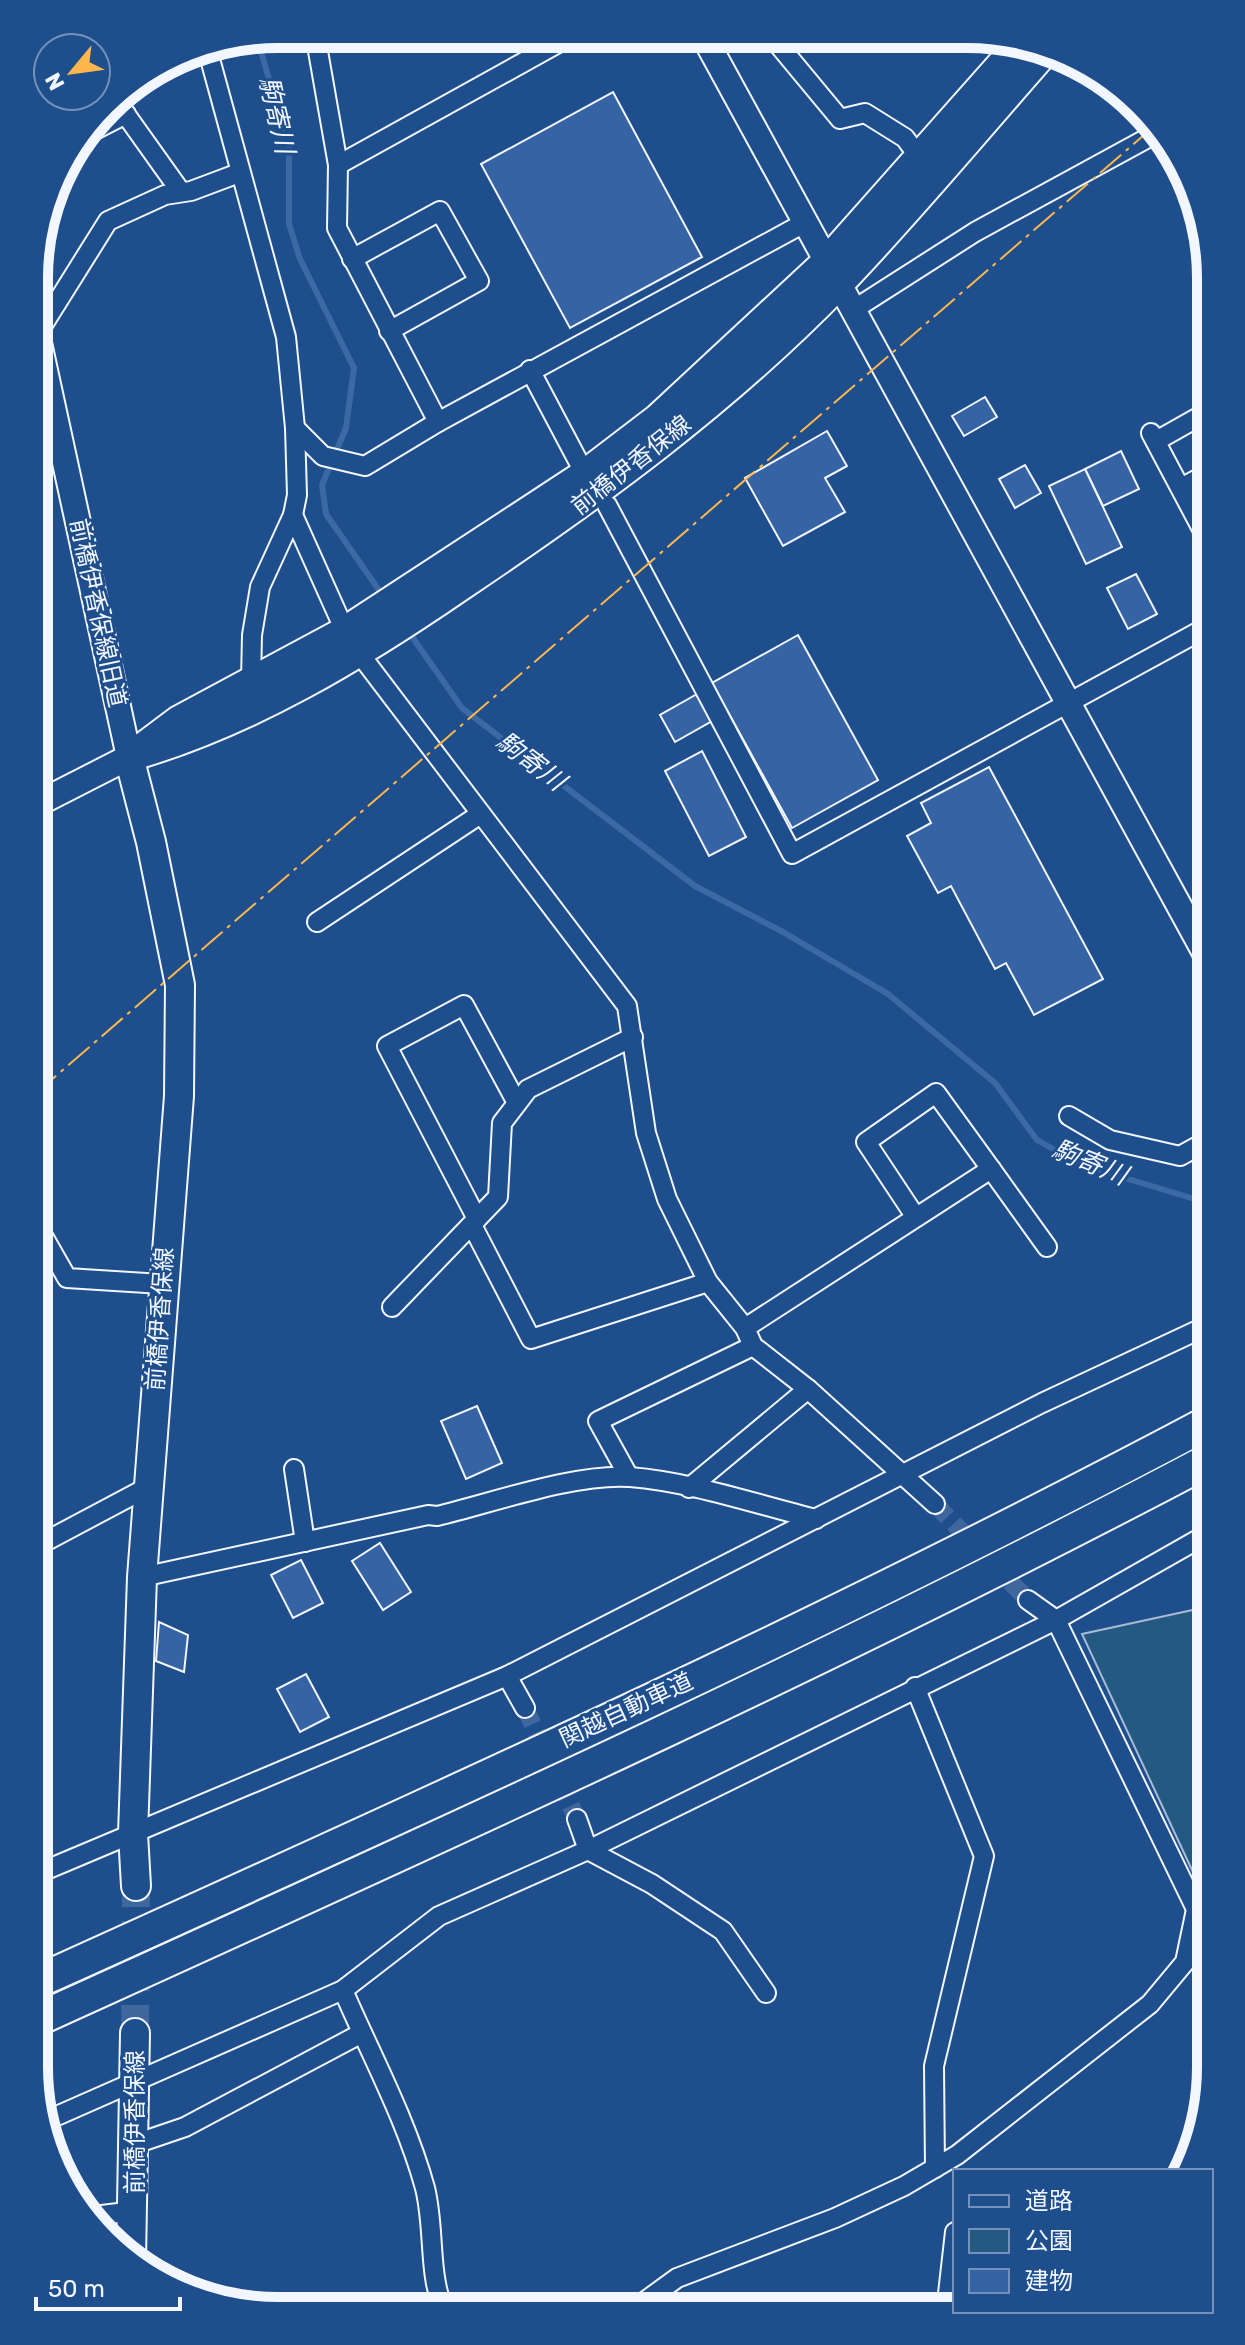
<svg xmlns="http://www.w3.org/2000/svg" width="1245" height="2345" font-family="Rubik,'Noto Sans JP',sans-serif">
<rect width="100%" height="100%" fill="#1f4e8c"/>
<polygon fill="#245a82" stroke="#a8bbd7" stroke-width="2" points="1211,1606 1211,1798 1192,1870 1082,1634"/>
<g fill="none" stroke-linecap="round" stroke-linejoin="round">
<g stroke="#3b69a3" stroke-width="6">
<polyline points="257,38 289,147 289,224 300,259 354,368 346,428 322,485 326,514 383,596"/>
<polyline points="408,631 462,708 695,886 783,932 888,994 995,1083 1037,1140 1082,1165 1211,1204"/>
</g>
</g>
<g fill="#3563a3" stroke="#f2f6ff" stroke-width="2">
<polygon points="613,92 702,257 570,328 481,164"/>
<polygon points="1163,148 1191,189 1187,191"/>
<polygon points="985,397 997,417 964,436 952,416"/>
<polygon points="827,431 847,466 825,478 845,512 783,546 745,478"/>
<polygon points="1121,451 1139,489 1103,506 1085,469"/>
<polygon points="1025,465 1041,493 1015,508 999,479"/>
<polygon points="1085,469 1122,547 1086,564 1049,486"/>
<polygon points="1136,574 1157,614 1128,629 1107,588"/>
<polygon points="798,635 878,780 792,828 712,683"/>
<polygon points="697,694 712,721 675,742 660,715"/>
<polygon points="702,751 746,837 709,856 665,771"/>
<polygon points="989,767 1103,979 1034,1015 1006,963 995,969 951,886 938,893 907,836 931,823 921,803"/>
<polygon points="477,1406 502,1463 466,1479 441,1421"/>
<polygon points="380,1543 411,1592 383,1610 352,1561"/>
<polygon points="301,1560 323,1603 293,1618 271,1575"/>
<polygon points="159,1622 188,1635 184,1672 156,1661"/>
<polygon points="306,1674 329,1717 300,1732 277,1689"/>
</g>
<g fill="none" stroke-linecap="round" stroke-linejoin="round">
<g stroke="#3f679d" stroke-width="18" stroke-dasharray="18 9" stroke-linecap="butt">
<polyline points="935,1504 1028,1600"/>
<polyline points="525,1708 577,1819"/>
</g>
<polyline stroke="#3f679d" stroke-width="28" stroke-dasharray="28 14" stroke-linecap="butt" points="135,2033 136,1886"/>
<g stroke="#f2f6ff" stroke-width="22">
<g id="street">
<polyline points="315,34 338,165 337,228 438,422 806,222"/>
<polyline points="772,37 840,119 865,113 905,138 919,157"/>
<polyline points="207,48 286,337 295,428 297,495 293,515 260,587 252,635 251,681"/>
<polyline points="114,98 181,192"/>
<polyline points="87,134 126,114"/>
<polyline points="338,165 571,36"/>
<polyline points="352,259 440,211 479,281 389,331"/>
<polyline points="853,310 975,232 1155,134"/>
<polyline points="36,336 108,221 165,195 191,191 239,173"/>
<polyline points="530,370 585,474"/>
<polyline points="295,428 323,456 365,466 438,422"/>
<polyline points="1151,433 1211,546"/>
<polyline points="1156,441 1211,410"/>
<polyline points="1181,488 1211,472"/>
<polyline points="607,505 792,854 1211,625"/>
<polyline points="293,515 345,631 359,653 627,1006 646,1133 667,1199 708,1282 745,1328 753,1346 808,1389 935,1504"/>
<polyline points="317,922 479,815"/>
<polyline points="1198,941 1211,919"/>
<polyline points="1069,1116 1110,1140 1180,1156 1211,1139"/>
<polyline points="991,1169 1047,1247"/>
<polyline points="477,1219 387,1046 464,1005 517,1103"/>
<polyline points="35,1222 67,1278 162,1284"/>
<polyline points="472,1225 531,1339 708,1282"/>
<polyline points="392,1307 498,1197 502,1123 528,1089 633,1037"/>
<polyline points="745,1328 991,1169 936,1093 866,1142 915,1216"/>
<polyline points="294,1469 305,1542"/>
<polyline points="629,1477 598,1421 753,1346"/>
<polyline points="689,1488 808,1389"/>
<polyline points="35,1547 148,1487"/>
<path d="M142 1577 428 1515 437 1516C492 1503 575 1473 630 1477 692 1482 755 1504 816 1519"/>
<polyline points="1028,1600 1056,1620 1195,1907"/>
<polyline points="507,1676 525,1708"/>
<polyline points="915,1687 984,1856 934,2066 935,2168"/>
<polyline points="577,1819 588,1850 652,1884 723,1931 766,1993"/>
<polyline points="34,1875 507,1676 1042,1403 1211,1324"/>
<path d="M343 1990C371 2055 406 2119 425 2188 435 2228 428 2270 443 2309"/>
<polyline points="43,2122 343,1990 439,1916 588,1850 1056,1620 1211,1532"/>
<polyline points="135,2144 185,2127 362,2033"/>
<polyline points="94,2216 134,2211"/>
<polyline points="633,2310 677,2278 835,2218 904,2186 957,2155 1150,2004 1185,1962 1211,1838"/>
<polyline points="946,2311 955,2232"/>
</g>
</g>
<g stroke="#f2f6ff" stroke-width="28">
<g id="secondary">
<polyline points="704,37 1211,964"/>
<polyline points="35,805 129,757 36,329"/>
</g>
</g>
<g stroke="#f2f6ff" stroke-width="32">
<g id="primary">
<polyline points="143,747 179,720 345,631 585,474 657,419 825,263 1021,42"/>
<path d="M129 757C249 723 359 656 461 586 595 496 726 401 839 284 910 210 976 130 1044 53"/>
<polyline points="129,757 151,842 180,985 179,1096 142,1577 133,1834 136,1886"/>
<polyline points="131,2260 135,2033"/>
</g>
</g>
<g stroke="#f2f6ff" stroke-width="36">
<g id="highway">
<path d="M34 1983C430 1804 827 1625 1211 1421"/>
<path d="M34 2021C430 1841 826 1663 1211 1459"/>
</g>
</g>
<use href="#street" stroke="#1f4e8c" stroke-width="18"/>
<use href="#secondary" stroke="#1f4e8c" stroke-width="24"/>
<use href="#primary" stroke="#1f4e8c" stroke-width="28"/>
<use href="#highway" stroke="#1f4e8c" stroke-width="32"/>
<polyline stroke="#ffb74d" stroke-width="2" stroke-dasharray="28 6 4 6" stroke-linecap="butt" points="35,1094 1151,129"/>
</g>
<g text-anchor="middle" stroke-width="6" stroke-linejoin="round" paint-order="stroke">
<g font-size="24" fill="#f2f6ff" stroke="#1f4e8c">
<text transform="translate(631 465) rotate(-38)" y="8">前橋伊香保線</text>
<text transform="translate(98 613) rotate(78)" y="8">前橋伊香保線旧道</text>
<text transform="translate(160 1319) rotate(-86)" y="8">前橋伊香保線</text>
<text transform="translate(626 1710) rotate(-25)" y="8">関越自動車道</text>
<text transform="translate(135 2122) rotate(-90)" y="8">前橋伊香保線</text>
</g>
<g font-size="26" font-style="italic" fill="#f2f6ff" stroke="#1f4e8c">
<text transform="translate(277 115) rotate(77)" y="9">駒寄川</text>
<text transform="translate(531 761) rotate(37)" y="9">駒寄川</text>
<text transform="translate(1090 1162) rotate(22)" y="9">駒寄川</text>
</g>
</g>
<path d="M0 0H1245V2345H0ZM278 48H967A230 230 0 0 1 1197 278V2067A230 230 0 0 1 967 2297H278A230 230 0 0 1 48 2067V278A230 230 0 0 1 278 48Z" fill="#1f4e8c" fill-rule="evenodd"/>
<path fill="none" stroke="#f2f6ff" stroke-width="10" d="M278 48H967A230 230 0 0 1 1197 278V2067A230 230 0 0 1 967 2297H278A230 230 0 0 1 48 2067V278A230 230 0 0 1 278 48Z"/>
<rect x="953" y="2169" width="260" height="144" fill="#1f4e8c" stroke="#7391ba" stroke-width="2"/>
<rect x="969" y="2195" width="40" height="12" fill="#1f4e8c" stroke="#7391ba" stroke-width="2"/>
<text x="1025" y="2209" font-size="24" fill="#f2f6ff">道路</text>
<rect x="969" y="2229" width="40" height="24" fill="#245a82" stroke="#7391ba" stroke-width="2"/>
<text x="1025" y="2249" font-size="24" fill="#f2f6ff">公園</text>
<rect x="969" y="2269" width="40" height="24" fill="#3563a3" stroke="#7391ba" stroke-width="2"/>
<text x="1025" y="2289" font-size="24" fill="#f2f6ff">建物</text>
<g transform="translate(72 72) rotate(241)"><circle r="38" fill="#1f4e8c" stroke="#7391ba" stroke-width="2"/>
<path d="M0-6L14 30L0 20L-14 30Z" fill="#ffb74d"/>
<text y="-12" font-size="22" font-weight="bold" text-anchor="middle" fill="#f2f6ff">N</text>
</g>
<path d="M36 2297v12h144v-12" fill="none" stroke="#f2f6ff" stroke-width="4"/>
<text x="48" y="2297" font-size="24" fill="#f2f6ff" stroke="#1f4e8c" stroke-width="6" paint-order="stroke">50 m</text>
</svg>
